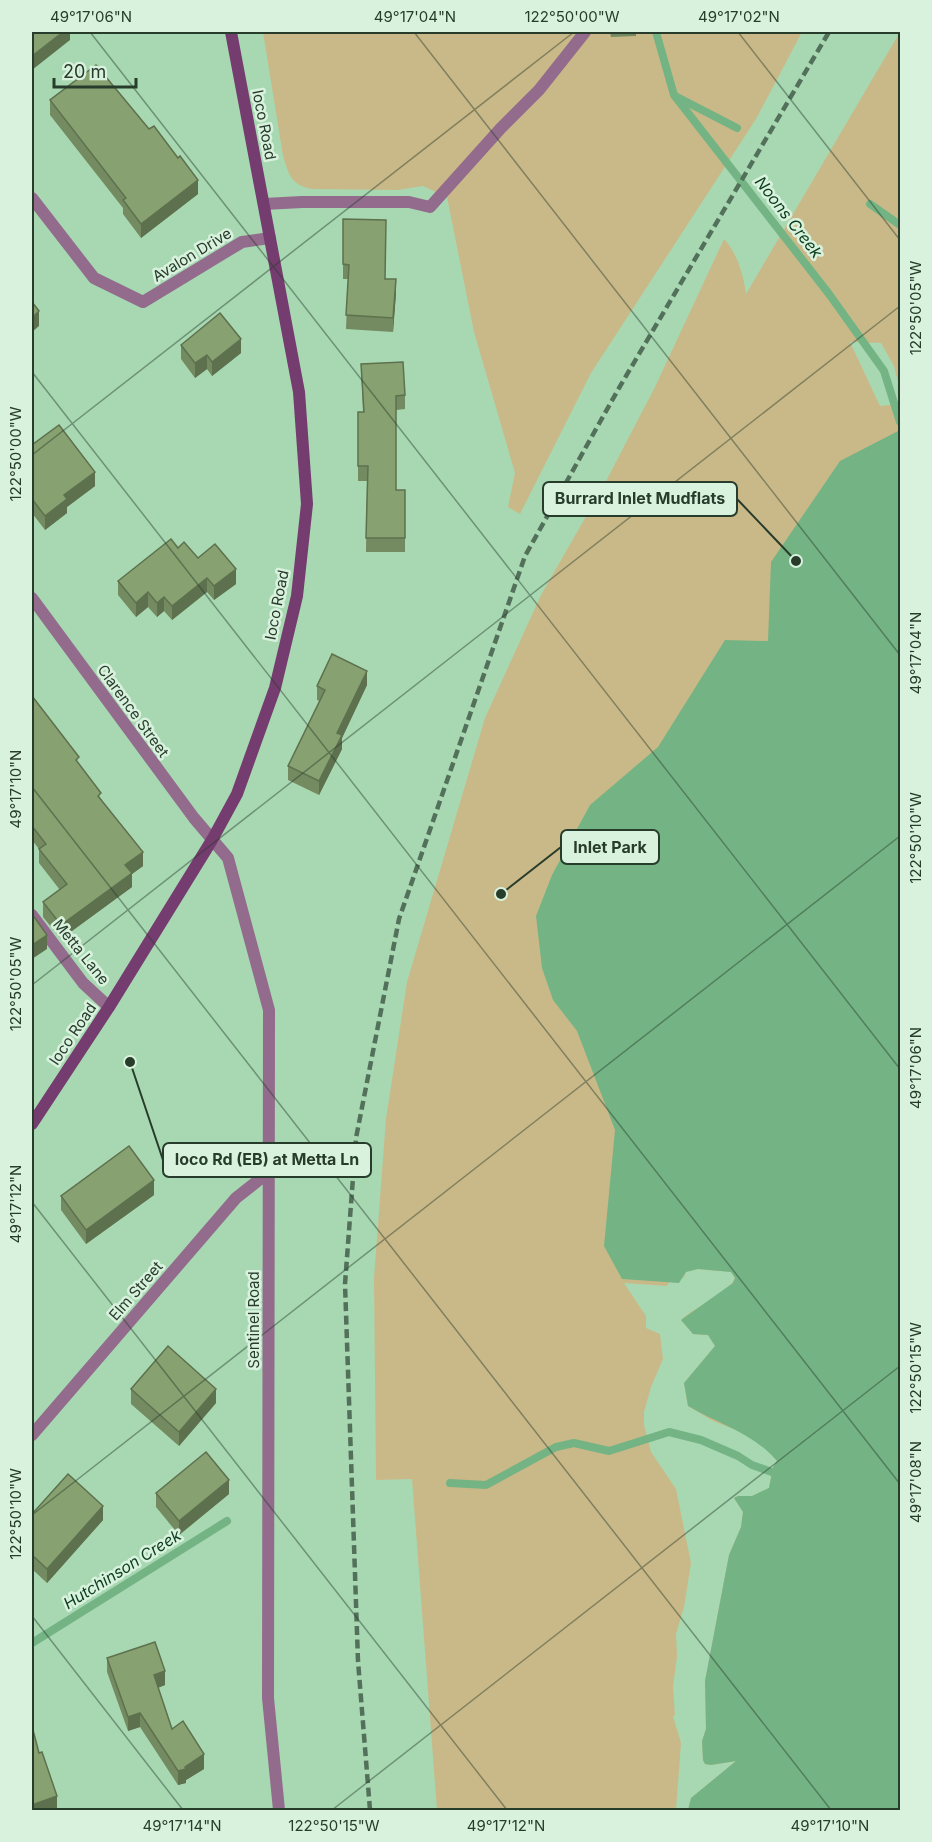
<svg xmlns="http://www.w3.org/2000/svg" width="932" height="1842" font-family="Inter,sans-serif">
<rect width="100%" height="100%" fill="#a7d8b2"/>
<g fill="#cab988">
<path d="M263 32H802L756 119 591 373 520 514 508 507 515 473 474 332 447 197 423 186 398 190 312 189C291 185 289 175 283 156Z"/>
<path d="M900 32V390L894 366 881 343 850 342 880 406 900 404V1810H688L691 1798 736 1761 711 1765 705 1764 703 1760 702 1741 706 1729 705 1681 729 1555 741 1527 743 1512 734 1498 738 1496H752L769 1488 773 1467 777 1461 764 1446 741 1432 713 1421 688 1406 684 1383 715 1346 708 1335 693 1334 681 1320C696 1305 725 1298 735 1278L731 1272 698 1269 686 1272 683 1279 600 889 670 1281 667 1286 624 1283 646 1316V1328L660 1334 663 1359 651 1387 644 1412V1425L651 1452 676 1489 691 1563 684 1607 676 1634 677 1656 673 1687 675 1715 673 1716 681 1743 676 1810H437L412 1479 376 1480 374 1278 386 1119 407 982 485 718 541 595 604 485 655 387 724 239C737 252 744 277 746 294Z"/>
</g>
<path fill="#74b484" d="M900 430V1810H688L691 1798 736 1761 711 1765 705 1764 703 1760 702 1741 706 1729 705 1681 729 1555 741 1527 743 1512 734 1498 738 1496H752L769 1488 773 1467 777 1461C752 1432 720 1425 688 1406L684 1383 715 1346 708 1335 693 1334 681 1320 733 1283 735 1278 731 1272 698 1269 686 1272 679 1283 622 1279 604 1246 615 1130 577 1031 553 1000 542 968 536 916 552 875 590 805 658 747 725 640 768 641 771 562 840 461Z"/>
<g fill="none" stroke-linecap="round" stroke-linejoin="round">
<g stroke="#74b484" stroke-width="8">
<polyline points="656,32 674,95 829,294 884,371 900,422"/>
<polyline points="677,97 737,128"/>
<polyline points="870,204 900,225"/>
<polyline points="450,1483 486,1485 556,1447 574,1443 609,1451 669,1432 701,1440 738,1456 752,1465 780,1475"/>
<polyline points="32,1643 227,1521"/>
</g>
<g stroke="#936b8d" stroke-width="12">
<polyline points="32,198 94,278 143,302 242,242 270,238"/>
<polyline points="264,204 302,202 409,202 430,207 501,128 539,90 585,32"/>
<polyline points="32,598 194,818 228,858 269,1010 268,1698 279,1810"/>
<polyline points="32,915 83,983 109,1007"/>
<polyline points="32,1435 236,1198 269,1172"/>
</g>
<polyline stroke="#753c6f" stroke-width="12" points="32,1124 109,1007 212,840 237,794 275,688 297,596 307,504 299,392 231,32"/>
<polyline stroke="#53715a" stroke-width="4.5" stroke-dasharray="9 4.5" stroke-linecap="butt" points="370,1810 358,1661 345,1284 356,1138 399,919 525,556 619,388 829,32"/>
</g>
<g fill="#748a60">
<polygon points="610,32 636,32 636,36 611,37"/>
<polygon points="50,100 198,194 141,238 123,214 123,208 50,115"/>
<polygon points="343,219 396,293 393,332 346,329 348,279 343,279"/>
<polygon points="181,345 241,353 212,376 207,369 195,378 181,359"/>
<polygon points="361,364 405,395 405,409 396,410 396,490 405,490 405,552 366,552 367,481 358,481 358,412 363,412"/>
<polygon points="32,445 95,486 67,507 67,513 45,530 32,513"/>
<polygon points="178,548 198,558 236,584 214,600 207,592 172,620 164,611 157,617 148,607 136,617 118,595 118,581"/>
<polygon points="367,685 342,738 342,749 319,795 288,780 288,766 320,701 317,700 317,686"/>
<polygon points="32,696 79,764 143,866 132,874 132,887 61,939 43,917 43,902 60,890 39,863 39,849 32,840"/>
<polygon points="154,1195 86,1244 61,1210 61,1196"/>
<polygon points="131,1389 216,1403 179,1446 131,1404"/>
<polygon points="156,1493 229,1494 179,1535 156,1507"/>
<polygon points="32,1514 103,1520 47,1583 32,1569"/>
<polygon points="107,1658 165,1685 158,1688 172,1729 204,1769 186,1780 186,1783 178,1785 140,1727 128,1731 107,1672"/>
</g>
<g fill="#5e714e">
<polygon points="63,32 70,32 70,40 32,70 32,56"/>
<polygon points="198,180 198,194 141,238 141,224"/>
<polygon points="396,279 396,293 393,332 393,318"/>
<polygon points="39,311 39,326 32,332 32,318"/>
<polygon points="241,339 241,353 212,376 212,362"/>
<polygon points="207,355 207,369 195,378 195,363"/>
<polygon points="95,472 95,486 67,507 67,513 45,530 45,516 64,495"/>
<polygon points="236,569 236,584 214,600 214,586"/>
<polygon points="207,578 207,592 172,620 172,606"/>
<polygon points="148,592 148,607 136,617 136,603"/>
<polygon points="164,597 164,611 157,617 157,603"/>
<polygon points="367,671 367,685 342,738 342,749 319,795 319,781 337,733"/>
<polygon points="143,852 143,866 132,874 132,887 61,939 61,925 125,865"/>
<polygon points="47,935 47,949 32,959 32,945"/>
<polygon points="154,1180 154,1195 86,1244 86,1230"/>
<polygon points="216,1389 216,1403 179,1446 179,1432"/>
<polygon points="229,1480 229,1494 179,1535 179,1521"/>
<polygon points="103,1506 103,1520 47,1583 47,1569"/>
<polygon points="165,1671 165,1685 154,1689 154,1675"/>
<polygon points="140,1713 140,1727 128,1731 128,1717"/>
<polygon points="204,1754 204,1769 186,1780 186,1783 178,1785 178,1771"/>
<polygon points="57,1796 57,1810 32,1810 32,1805"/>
</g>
<g fill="#87a170" stroke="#5e714e" stroke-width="1.5">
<polygon points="32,32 63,32 32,56"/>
<polygon points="96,65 149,129 154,126 178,158 180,156 198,180 141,224 123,200 126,198 50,100"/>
<polygon points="343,219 386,220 385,279 396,279 393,318 346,315 349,265 343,264"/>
<polygon points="32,302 39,311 32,318"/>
<polygon points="220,313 241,339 212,362 207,355 195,363 181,345"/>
<polygon points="403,362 405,395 396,396 396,490 405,490 405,538 366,538 368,466 358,466 358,412 364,412 361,364"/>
<polygon points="59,425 95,472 64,495 67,499 45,516 32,499 32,445"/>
<polygon points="171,539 178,548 184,542 198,558 215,544 236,569 214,586 207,578 172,606 164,597 157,603 148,592 136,603 118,581"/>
<polygon points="332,654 367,671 337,733 342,735 319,781 288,766 325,690 317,686"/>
<polygon points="32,696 79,757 76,760 101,793 98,796 143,852 125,865 132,873 61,925 43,902 67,884 39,849 46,844 32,826"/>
<polygon points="32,914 47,935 32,945"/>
<polygon points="129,1146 154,1180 86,1230 61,1196"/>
<polygon points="168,1346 216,1389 179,1432 131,1389"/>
<polygon points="206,1452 229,1480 179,1521 156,1493"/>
<polygon points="68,1474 103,1506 47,1569 32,1555 32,1514"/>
<polygon points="155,1642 165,1671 154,1675 172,1729 183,1721 204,1754 185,1767 186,1769 178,1771 140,1713 128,1717 107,1658"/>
<polygon points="32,1726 39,1753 42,1752 57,1796 32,1805"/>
</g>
<path fill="none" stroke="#283c2c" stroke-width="1.5" stroke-opacity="0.45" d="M90 32 900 1069M414 32 900 655M738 32 900 240M32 372 900 1484M32 455 574 32M32 787 831 1810M32 985 900 306M32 1202 507 1810M32 1515 900 836M32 1616 183 1810M332 1810 900 1366"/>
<g text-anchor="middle" stroke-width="5" stroke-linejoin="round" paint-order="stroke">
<g font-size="15" fill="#283c2c" stroke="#d9f2de">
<text transform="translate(264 125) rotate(79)" y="5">Ioco Road</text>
<text transform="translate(192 255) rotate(-31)" y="5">Avalon Drive</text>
<text transform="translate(277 605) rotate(-79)" y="5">Ioco Road</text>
<text transform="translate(133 711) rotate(54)" y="5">Clarence Street</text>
<text transform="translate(81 952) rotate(51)" y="5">Metta Lane</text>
<text transform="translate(73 1034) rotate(-56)" y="5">Ioco Road</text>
<text transform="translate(136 1291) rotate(-49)" y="5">Elm Street</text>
<text transform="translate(254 1320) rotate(-90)" y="5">Sentinel Road</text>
</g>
<g font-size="16" font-style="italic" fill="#0b3d1d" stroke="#d9f2de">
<text transform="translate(789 217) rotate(52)" y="6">Noons Creek</text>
<text transform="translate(122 1569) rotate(-32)" y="6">Hutchinson Creek</text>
</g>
</g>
<path fill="none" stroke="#283c2c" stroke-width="2" d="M796 561L737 499M501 894L561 847M130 1062L163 1160"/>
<g fill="#283c2c" stroke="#d9f2de" stroke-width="2">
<circle cx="796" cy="561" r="6"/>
<circle cx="501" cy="894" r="6"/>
<circle cx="130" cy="1062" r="6"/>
</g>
<g fill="#d9f2de" stroke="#283c2c" stroke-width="2">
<rect x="543" y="482" width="194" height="34" rx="6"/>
<rect x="561" y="830" width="98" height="34" rx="6"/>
<rect x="163" y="1143" width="208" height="34" rx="6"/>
</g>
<g font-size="16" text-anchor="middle" font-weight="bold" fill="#283c2c">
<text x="640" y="504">Burrard Inlet Mudflats</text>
<text x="610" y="853">Inlet Park</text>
<text x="267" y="1165">Ioco Rd (EB) at Metta Ln</text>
</g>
<rect width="932" height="1842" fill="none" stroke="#d9f2de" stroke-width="66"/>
<path d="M54 78v9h82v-9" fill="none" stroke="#283c2c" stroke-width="3"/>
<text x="63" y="78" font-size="18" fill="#283c2c" stroke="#d9f2de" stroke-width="4.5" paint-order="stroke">20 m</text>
<rect x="33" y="33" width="866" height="1776" fill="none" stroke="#283c2c" stroke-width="2"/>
<g font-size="15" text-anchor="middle" fill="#283c2c">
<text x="91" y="22">49°17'06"N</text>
<text x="415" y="22">49°17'04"N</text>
<text x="572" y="22">122°50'00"W</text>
<text x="739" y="22">49°17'02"N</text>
<text transform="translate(916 308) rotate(-90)" y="5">122°50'05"W</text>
<text transform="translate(16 454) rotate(-90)" y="5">122°50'00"W</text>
<text transform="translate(916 653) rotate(-90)" y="5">49°17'04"N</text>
<text transform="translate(16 789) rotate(-90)" y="5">49°17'10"N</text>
<text transform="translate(916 838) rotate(-90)" y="5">122°50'10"W</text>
<text transform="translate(16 984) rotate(-90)" y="5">122°50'05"W</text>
<text transform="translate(916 1068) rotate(-90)" y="5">49°17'06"N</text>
<text transform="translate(16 1204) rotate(-90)" y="5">49°17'12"N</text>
<text transform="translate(916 1368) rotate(-90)" y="5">122°50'15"W</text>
<text transform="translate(916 1482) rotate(-90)" y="5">49°17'08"N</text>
<text transform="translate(16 1514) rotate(-90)" y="5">122°50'10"W</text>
<text x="182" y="1831">49°17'14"N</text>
<text x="334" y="1831">122°50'15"W</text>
<text x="506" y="1831">49°17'12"N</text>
<text x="830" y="1831">49°17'10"N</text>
</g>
</svg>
